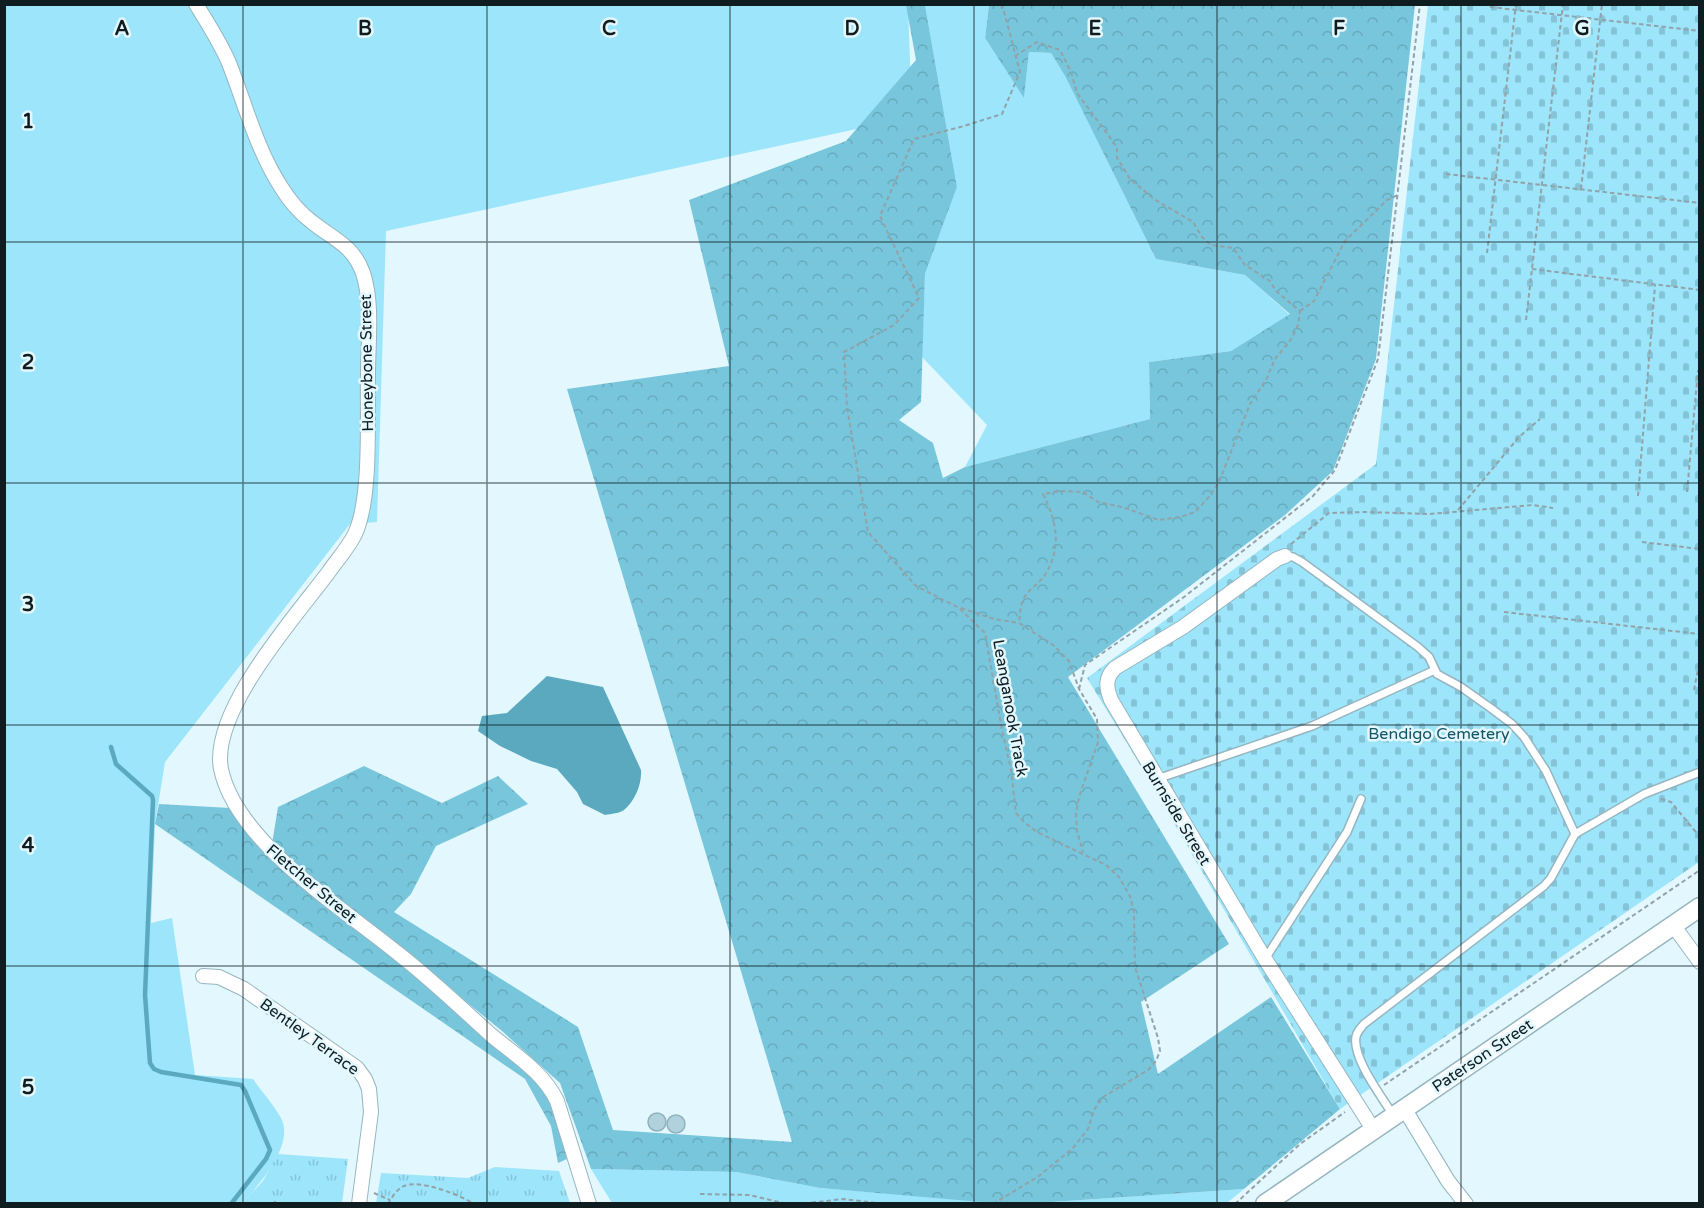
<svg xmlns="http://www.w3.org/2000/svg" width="1704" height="1208" font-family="'Varela Round',sans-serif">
<defs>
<pattern id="forest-crowns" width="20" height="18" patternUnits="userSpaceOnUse" patternTransform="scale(1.5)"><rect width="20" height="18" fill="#78c6dc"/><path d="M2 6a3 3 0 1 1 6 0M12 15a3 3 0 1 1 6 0" fill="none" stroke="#67aabc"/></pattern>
<pattern id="cemetery-stones" width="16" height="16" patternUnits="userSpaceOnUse" patternTransform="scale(1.5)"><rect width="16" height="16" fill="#9ce5fb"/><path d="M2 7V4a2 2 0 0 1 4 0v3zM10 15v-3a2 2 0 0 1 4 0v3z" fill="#85c4d7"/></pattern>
<pattern id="park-tufts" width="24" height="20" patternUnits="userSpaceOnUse" patternTransform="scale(1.5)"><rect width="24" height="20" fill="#9ce5fb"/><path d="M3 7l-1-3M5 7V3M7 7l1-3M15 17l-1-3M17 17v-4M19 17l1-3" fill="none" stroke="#85c4d7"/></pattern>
</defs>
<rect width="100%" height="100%" fill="#e3f7fe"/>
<g fill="#9ce5fb">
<path d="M5 5H908L912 117 386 231 377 522 350 524 165 762 155 824 151 923 172 918 195 1075 253 1079C262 1092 274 1105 281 1118 295 1145 259 1185 242 1203L5 1204Z"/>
<polygon points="925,5 989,5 985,38 1024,97 1029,52 1051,53 1065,76 1156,259 1245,275 1290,315 1231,351 1149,362 1150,419 965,467 987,425 922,357 925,274 957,187"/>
<polygon points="591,1169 736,1172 820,1188 1004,1203 612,1203"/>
<polygon points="1244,1189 1227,1203 1037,1203"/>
</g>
<g fill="url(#forest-crowns)">
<polygon points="906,5 925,5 957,187 925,274 921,402 899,420 933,443 943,478 965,467 1150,419 1149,362 1231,351 1290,314 1245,275 1156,259 1065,76 1051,53 1029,52 1024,98 985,38 989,5 1415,5 1376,359 1333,471 1285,515 1068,677 1229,944 1141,1002 1158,1074 1271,997 1340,1109 1244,1189 1037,1203 1004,1204 820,1188 736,1172 591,1169 560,1083 502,1031 272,844 278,807 364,766 442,803 498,776 528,804 436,846 411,894 394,912 578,1027 613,1130 792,1142 567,389 729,366 689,200 846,141 916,60"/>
<polygon points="159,804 230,808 431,988 536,1078 553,1100 567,1159 558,1163 551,1126 525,1079 155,824"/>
</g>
<polygon fill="url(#cemetery-stones)" points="1428,5 1699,5 1699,862 1340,1109 1133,753 1087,678 1376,464"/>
<g fill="url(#park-tufts)">
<polygon points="278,1154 348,1159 342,1203 242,1203 263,1181"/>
<polygon points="495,1167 559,1171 570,1203 376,1203 381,1173 468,1178"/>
</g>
<path fill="#5ba9bf" d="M547 676 603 687 641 770C642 784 635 801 624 810 620 813 611 814 605 815L583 804 577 792 557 769 531 761 500 746 478 731 482 716 507 713Z"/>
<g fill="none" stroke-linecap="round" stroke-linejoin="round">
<polyline stroke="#5ba9bf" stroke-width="4.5" points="111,747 116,764 152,796 153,800 145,995 150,1063 154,1069 161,1072 241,1085 245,1091 270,1150 266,1159 231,1204"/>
</g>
<g fill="#b0d2dd" stroke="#91b2bd" stroke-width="1.5">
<circle cx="657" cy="1122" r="9"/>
<circle cx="676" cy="1124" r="9"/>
</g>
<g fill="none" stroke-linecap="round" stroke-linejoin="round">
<g stroke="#95b6c1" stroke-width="10">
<g id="service">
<polyline points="1285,556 1293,557 1302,562 1418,647 1429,657 1437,674 1461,687 1492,709 1512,724 1524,737 1546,771 1575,834"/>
<polyline points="1157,779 1312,726 1435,670"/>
<polyline points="1265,959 1347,832 1361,799"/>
<path d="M1393 1115C1382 1097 1352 1058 1356 1037 1357 1031 1361 1028 1364 1024L1544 886 1551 878 1575 834 1644 794 1700 772"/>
</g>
</g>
<g stroke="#95b6c1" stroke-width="16">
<g id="minor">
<path d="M196 4C208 24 220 42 229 63 245 104 257 150 281 187 289 200 300 213 312 222 333 239 353 245 363 273 373 304 368 342 368 374 367 416 372 497 355 534 348 548 337 560 328 573 295 617 210 712 221 769 236 842 344 909 400 955 432 980 461 1008 491 1035 515 1055 543 1072 557 1101L589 1204"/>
<path d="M1285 556 1277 559 1183 627 1115 668C1105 678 1106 687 1111 700L1265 959 1373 1129"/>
<polyline points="1673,925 1700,962"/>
<polyline points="203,976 219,977 244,989 357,1068 365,1079 369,1089 371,1112 359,1204"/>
<polyline points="1404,1108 1448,1181 1466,1204"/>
</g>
</g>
<g stroke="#95b6c1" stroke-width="21">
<polyline id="tertiary" points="1265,1204 1700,907"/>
</g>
<g stroke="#91a2a8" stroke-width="2" stroke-dasharray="4.5 3" stroke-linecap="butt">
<polyline points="1490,7 1700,31"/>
<path d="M1015 56 1037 42 1060 50 1071 72 1077 93 1117 147V158L1130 179 1154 199 1193 222 1202 237 1211 245 1233 248 1245 265 1270 281 1276 291 1300 311 1298 325 1292 338 1275 359 1266 380 1250 404 1219 482 1208 498 1195 512 1180 517 1159 520 1122 507 1098 502 1083 492 1062 491 1043 494C1057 522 1062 547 1045 575 1039 584 1027 590 1023 600 1020 606 1020 617 1019 623L1053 645 1069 661 1079 689 1097 719 1098 742 1079 797 1076 814 1077 831 1083 852"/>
<polyline points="1446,174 1700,203"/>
<polyline points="1581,189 1602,4"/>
<polyline points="1487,253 1516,4"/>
<polyline points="1532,269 1700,290"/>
<polyline points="1300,311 1314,301 1345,241 1387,200 1398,195"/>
<polyline points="1526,320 1563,4"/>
<polyline points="1687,492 1698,370"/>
<polyline points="1638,496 1655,285"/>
<polyline points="1458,510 1519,437 1540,419"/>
<polyline points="1642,542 1700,549"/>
<polyline points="1291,544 1329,513 1365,512 1430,514 1533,505 1553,508"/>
<polyline points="961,608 994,619 1019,623"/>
<polyline points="1504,612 1700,634"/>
<polyline points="1079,689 1085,665 1184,597 1313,496 1335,470 1378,359 1420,4"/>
<polyline points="1694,690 1700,659"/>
<polyline points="1661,799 1671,802 1700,837"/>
<polyline points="1384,1085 1700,870"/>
<polyline points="374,1193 390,1200"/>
<polyline points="700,1194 749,1195 783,1203 808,1203 843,1199 885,1204"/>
<polyline points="274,1204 275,1201"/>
<path d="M388 1204C392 1197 397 1189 404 1186 420 1179 460 1195 474 1204"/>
<polyline points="993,1204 1039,1176 1073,1148 1088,1129 1094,1110 1103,1097 1148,1070 1156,1061 1160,1051 1158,1038 1135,967 1134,913 1130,896 1119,877 1106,865 1037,832 1024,822 1016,813 1011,770 1002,730 985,633 959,608 916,586 868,532 847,407 844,352 894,325 919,298 880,216 914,139 964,126 1002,114 1020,72 1002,4"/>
<polyline points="1235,1204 1300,1144 1345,1112"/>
</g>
<use href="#service" stroke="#fff" stroke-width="7"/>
<use href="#minor" stroke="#fff" stroke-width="14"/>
<use href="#tertiary" stroke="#fff" stroke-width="18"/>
</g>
<path fill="none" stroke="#101d20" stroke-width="1.5" stroke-opacity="0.55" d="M243 4V1204M487 4V1204M730 4V1204M974 4V1204M1217 4V1204M1461 4V1204M4 242H1700M4 483H1700M4 725H1700M4 966H1700"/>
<g text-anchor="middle" stroke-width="5" stroke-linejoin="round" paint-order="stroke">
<g font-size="16" fill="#101d20" stroke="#e3f7fe">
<text transform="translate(366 363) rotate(-91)" y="6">Honeybone Street</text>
<text transform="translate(1011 708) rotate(80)" y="6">Leanganook Track</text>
<text transform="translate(1177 813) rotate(59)" y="6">Burnside Street</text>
<text transform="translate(312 883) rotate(40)" y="6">Fletcher Street</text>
<text transform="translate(310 1036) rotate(36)" y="6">Bentley Terrace</text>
<text transform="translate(1482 1055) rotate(-34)" y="6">Paterson Street</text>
</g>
<g font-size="16" fill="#125464" stroke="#e3f7fe">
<text x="1439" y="739">Bendigo Cemetery</text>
</g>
</g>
<g font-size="20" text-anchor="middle" font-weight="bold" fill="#101d20" stroke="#e3f7fe" stroke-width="5" stroke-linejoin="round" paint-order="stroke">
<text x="122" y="35">A</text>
<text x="365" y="35">B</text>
<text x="609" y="35">C</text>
<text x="852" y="35">D</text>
<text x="1095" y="35">E</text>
<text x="1339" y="35">F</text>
<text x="1582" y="35">G</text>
<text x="28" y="128">1</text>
<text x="28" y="369">2</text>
<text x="28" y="611">3</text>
<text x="28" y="852">4</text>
<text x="28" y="1094">5</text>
</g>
<rect width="1704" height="1208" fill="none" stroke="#101d20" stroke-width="12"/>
</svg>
